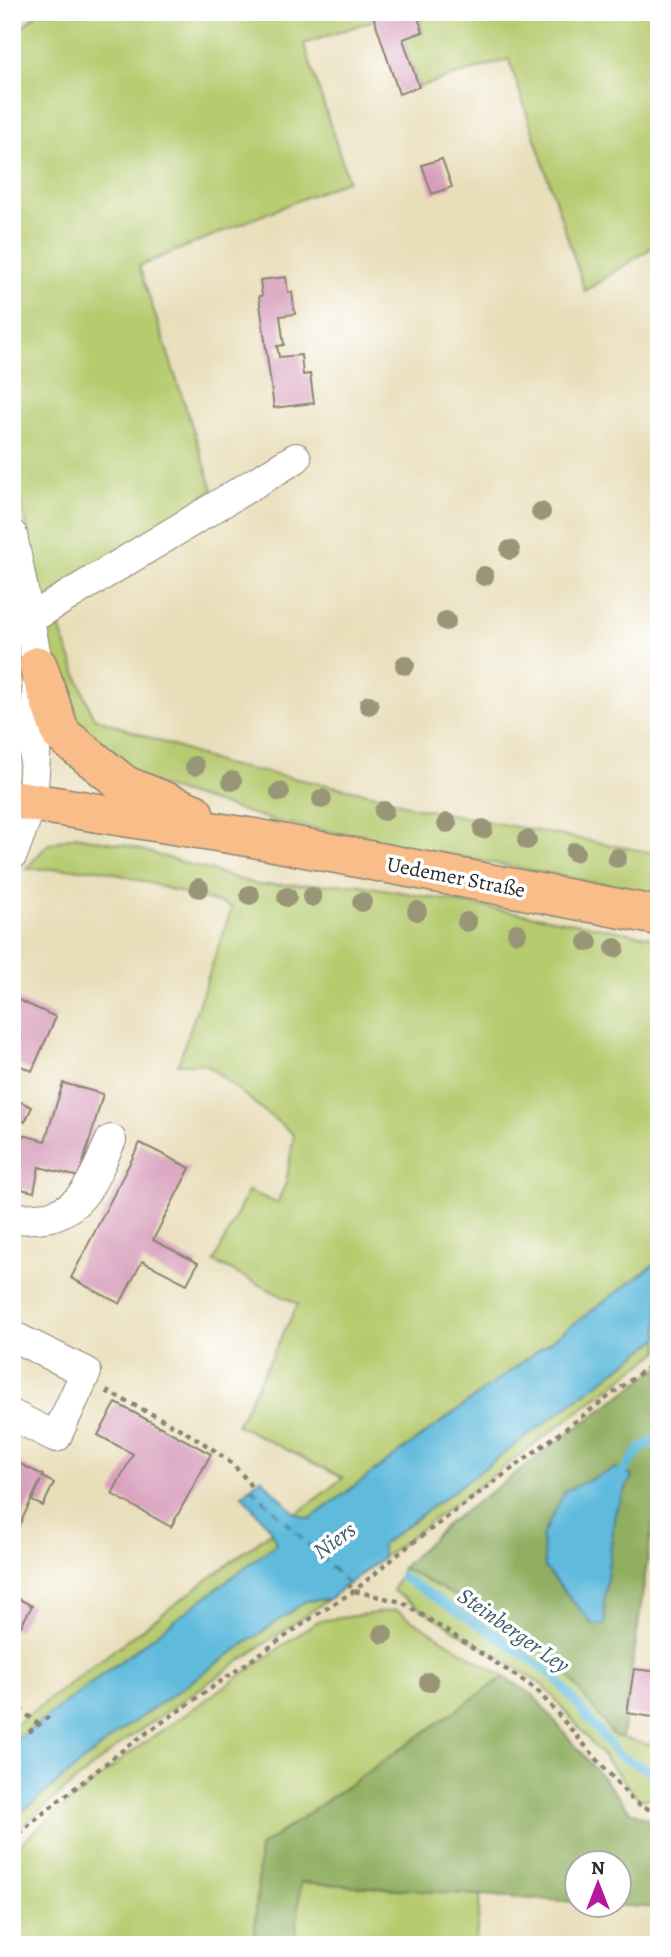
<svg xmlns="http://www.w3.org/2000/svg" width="671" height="1957" font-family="Alegreya,serif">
<rect width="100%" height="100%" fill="#fff"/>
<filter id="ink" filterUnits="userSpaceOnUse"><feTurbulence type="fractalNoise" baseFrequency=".0143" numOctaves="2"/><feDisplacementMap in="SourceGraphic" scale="14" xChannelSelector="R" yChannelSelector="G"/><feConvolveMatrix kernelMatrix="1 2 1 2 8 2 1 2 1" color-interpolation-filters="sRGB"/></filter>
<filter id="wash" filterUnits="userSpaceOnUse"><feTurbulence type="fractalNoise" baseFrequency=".00686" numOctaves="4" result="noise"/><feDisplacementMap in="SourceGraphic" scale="28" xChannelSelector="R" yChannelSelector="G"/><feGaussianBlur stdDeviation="1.57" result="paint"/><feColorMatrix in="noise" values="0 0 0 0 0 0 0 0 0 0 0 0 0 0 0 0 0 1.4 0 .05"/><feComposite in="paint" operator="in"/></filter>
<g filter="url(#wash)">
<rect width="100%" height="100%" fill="#e9deba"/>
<g fill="#b6ca6e" stroke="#707a4c" stroke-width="2">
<polygon points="39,12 372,12 374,20 304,44 348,180 139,266 213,490 53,594 61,632 93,717 223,764 377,795 412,807 659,854 659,895 275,821 138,779 86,750 52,689 45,609 22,505 12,471 12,36"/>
<polygon points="417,12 659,12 659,243 585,291 509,59 419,87 403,39 423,32"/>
<polygon points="75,836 125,845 258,885 355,884 659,938 659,1261 310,1519 296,1514 343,1478 237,1425 298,1304 214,1262 248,1191 277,1203 286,1183 294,1135 206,1064 178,1064 232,907 100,869 26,869 47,845"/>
<polygon points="659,1338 659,1351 382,1558 381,1545"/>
<polygon points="272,1531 276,1544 12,1743 12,1727"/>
<polygon points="402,1568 507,1623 562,1667 614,1736 659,1747 659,1798 639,1799 543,1685 393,1591"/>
<polygon points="329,1599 123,1742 12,1834 12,1820 115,1735 306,1601"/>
<polygon points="396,1610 504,1677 260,1847 254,1945 12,1945 12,1852 37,1829 130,1753 318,1621"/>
<polygon points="300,1882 481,1895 475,1945 295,1945"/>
</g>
<g fill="#90ae61" stroke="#5e6c46" stroke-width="2" fill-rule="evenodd">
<path d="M659 1367V1479L622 1738 614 1736 562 1667 507 1623 402 1568 446 1525ZM632 1476 615 1512 604 1602 605 1624 565 1491Z"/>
<polygon points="504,1677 533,1695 630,1811 659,1824 659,1908 610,1905 618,1904 618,1862 576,1862 576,1902 301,1882 295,1945 254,1945 260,1847"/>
</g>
<g fill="#5ebadc" stroke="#447284" stroke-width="2">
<polygon points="659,1261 659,1338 382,1544 382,1558 329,1599 306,1601 115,1735 12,1820 12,1743 276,1544 272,1531 242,1495 261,1478 296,1514 310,1519"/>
<polygon points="616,1468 632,1476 615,1512 604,1602 605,1625 593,1625 545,1568 542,1536 565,1491"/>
</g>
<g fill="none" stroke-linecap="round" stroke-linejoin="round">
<g stroke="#5ebadc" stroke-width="9">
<polyline points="617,1481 641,1448 659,1438"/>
<polyline points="402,1577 502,1639 554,1676 618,1755 659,1775"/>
</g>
<polyline stroke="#3d5d69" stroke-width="2" stroke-dasharray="9 7" stroke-linecap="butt" points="251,1487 348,1584"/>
</g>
<g id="blocks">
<g fill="#d89fbc">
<polygon points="372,12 416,12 423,32 403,39 419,87 399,94"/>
<polygon points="442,159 452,187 432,194 422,165"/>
<polygon points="286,277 288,292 292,292 295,314 280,316 284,345 277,346 279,357 301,355 303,375 310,374 314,403 274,408 259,296 262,296 260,280"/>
<polygon points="12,997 56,1017 32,1071 12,1062"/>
<polygon points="63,1083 103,1094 79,1177 39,1167 34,1192 12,1187 12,1132 45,1141"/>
<polygon points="12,1098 32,1107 25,1122 12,1116"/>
<polygon points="140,1143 190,1168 153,1240 198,1263 187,1284 142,1261 120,1304 71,1278"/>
<polygon points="116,1403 211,1454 171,1527 112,1494 133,1454 98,1435"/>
<polygon points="12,1460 43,1475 42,1477 54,1483 43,1506 32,1501 41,1480 12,1540"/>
<polygon points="12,1595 32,1606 18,1631 12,1627"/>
<polygon points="634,1669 659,1672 659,1718 627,1713"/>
</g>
</g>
</g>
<g filter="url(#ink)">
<use href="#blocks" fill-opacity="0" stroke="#8a8472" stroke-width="2"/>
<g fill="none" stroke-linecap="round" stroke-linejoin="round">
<g stroke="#8a8472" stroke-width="32">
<g id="minor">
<polyline points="12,535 38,666 35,758 32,802 12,855"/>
<polyline points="28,620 296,458"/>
<path d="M12 1219C25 1218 39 1219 51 1216 88 1205 96 1171 111 1140"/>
<polyline points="12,1336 86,1372 56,1437 12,1415"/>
</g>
</g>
<g stroke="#8a8472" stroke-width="41">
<g id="major">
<polyline points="38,666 61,734 125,785 194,813"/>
<polyline points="12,799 254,838 659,916"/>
</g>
</g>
<g stroke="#8a8472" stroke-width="4.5" stroke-dasharray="5 5" stroke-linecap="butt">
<path d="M106 1391C146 1412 230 1448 251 1487"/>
<polyline points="348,1584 354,1591 402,1602 536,1689 634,1802 659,1814"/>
<polyline points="12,1702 38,1724"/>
<polyline points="29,1732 51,1715"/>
<polyline points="12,1841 32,1822 128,1746 313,1617 354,1591 407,1547 659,1359"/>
</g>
<use href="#minor" stroke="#fff" stroke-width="30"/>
<use href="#major" stroke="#f8bd89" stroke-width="38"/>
</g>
<g fill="#989676">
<circle cx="541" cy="512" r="10"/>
<circle cx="510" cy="550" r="10"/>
<circle cx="484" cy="576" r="10"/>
<circle cx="446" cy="621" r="10"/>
<circle cx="405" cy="665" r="10"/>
<circle cx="369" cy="705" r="10"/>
<circle cx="195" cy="766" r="10"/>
<circle cx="232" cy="781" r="10"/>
<circle cx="280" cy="792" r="10"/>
<circle cx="322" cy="799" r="10"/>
<circle cx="384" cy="811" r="10"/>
<circle cx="447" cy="823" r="10"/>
<circle cx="483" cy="829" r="10"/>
<circle cx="527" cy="840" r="10"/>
<circle cx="575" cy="852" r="10"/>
<circle cx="617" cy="858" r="10"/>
<circle cx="199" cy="888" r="10"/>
<circle cx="250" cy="895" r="10"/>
<circle cx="287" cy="897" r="10"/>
<circle cx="312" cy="897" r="10"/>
<circle cx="362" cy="902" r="10"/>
<circle cx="417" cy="911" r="10"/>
<circle cx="467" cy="922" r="10"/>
<circle cx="517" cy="933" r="10"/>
<circle cx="588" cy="942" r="10"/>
<circle cx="615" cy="948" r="10"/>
<circle cx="383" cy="1634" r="10"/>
<circle cx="429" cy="1682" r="10"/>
</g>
</g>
<g text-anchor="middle" stroke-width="7" stroke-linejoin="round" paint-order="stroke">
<g font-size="21" fill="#2b2b2b" stroke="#fff">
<text transform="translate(456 877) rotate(11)" y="7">Uedemer Straße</text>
</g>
<g font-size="23" font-style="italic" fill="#3d5d69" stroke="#fff">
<text transform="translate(334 1540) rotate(-36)" y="8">Niers</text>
<text transform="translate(514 1630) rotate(35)" y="8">Steinberger Ley</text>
</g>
</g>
<rect width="671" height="1957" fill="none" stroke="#fff" stroke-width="42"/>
<g transform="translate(598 1884)"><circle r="33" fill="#ffffff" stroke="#aaaaaa" stroke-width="2"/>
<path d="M0-5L12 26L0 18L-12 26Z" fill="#b5179e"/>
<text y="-10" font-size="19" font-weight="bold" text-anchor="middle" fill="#2b2b2b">N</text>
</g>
</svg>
